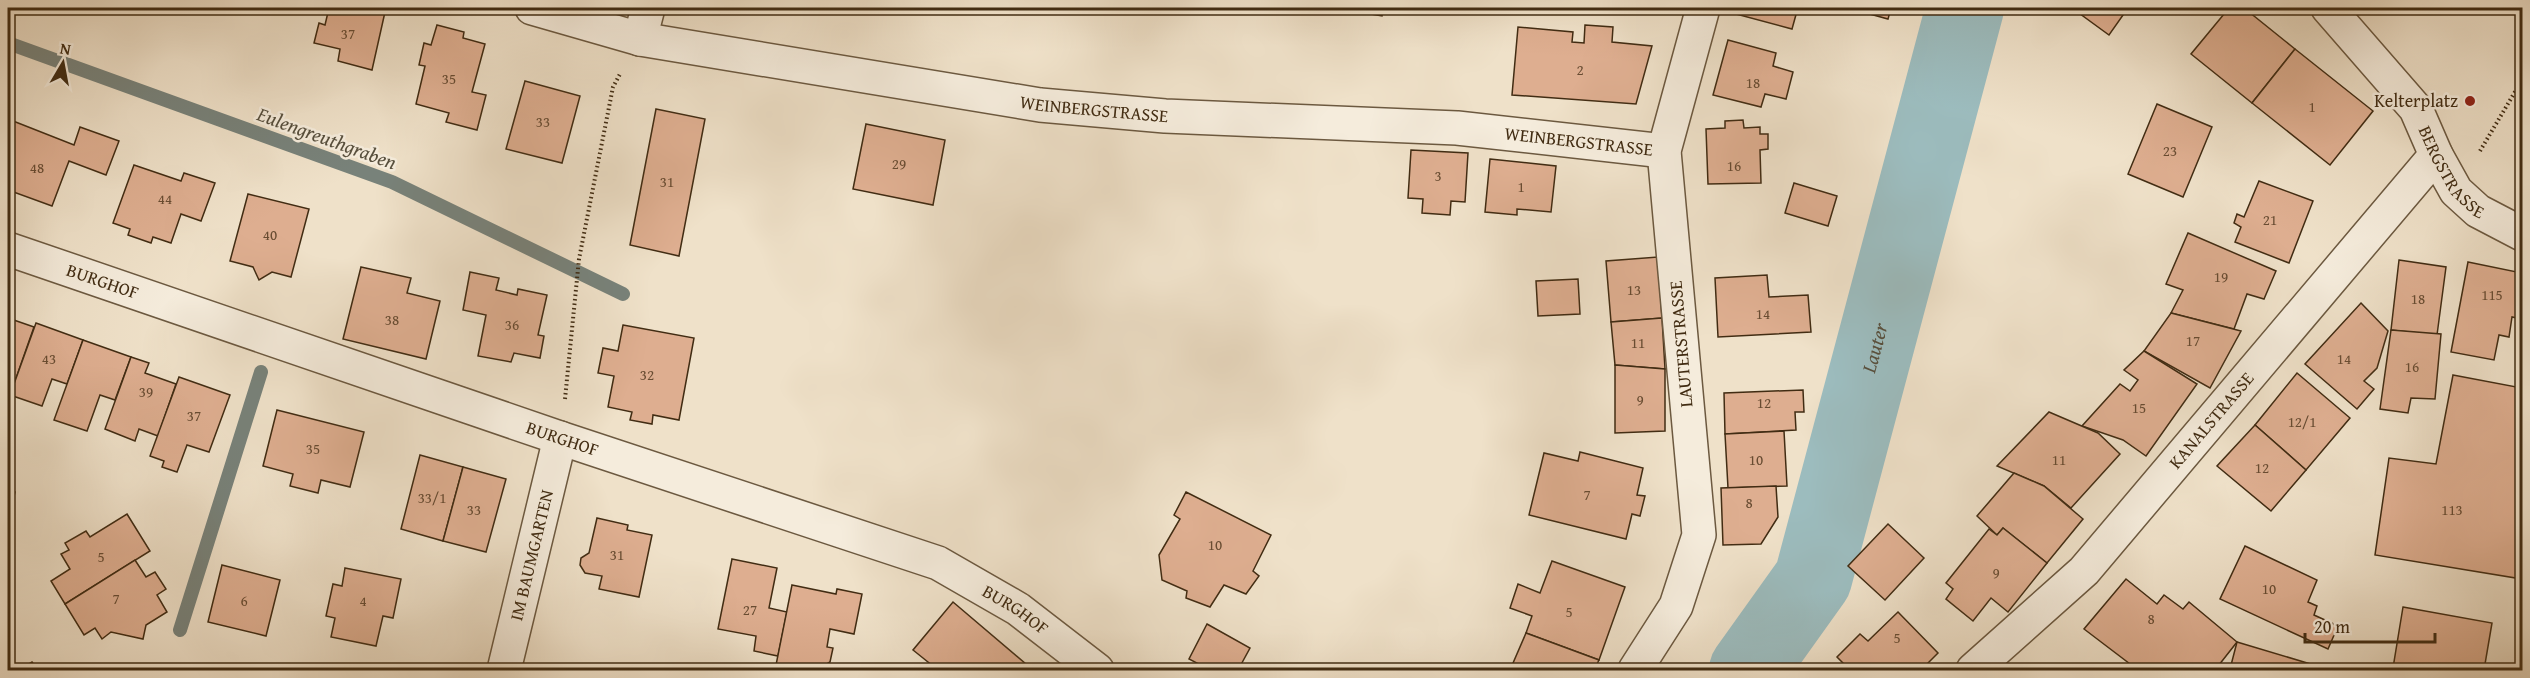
<svg xmlns="http://www.w3.org/2000/svg" width="2530" height="678" font-family="'Gentium Book Plus',serif">
<rect width="100%" height="100%" fill="#efe1c9"/>
<filter id="stains"><feTurbulence type="fractalNoise" baseFrequency=".00333" numOctaves="4"/><feColorMatrix values="0 0 0 0 .2 0 0 0 0 .09 0 0 0 0 .02 0 0 0 .5 -.17"/></filter>
<radialGradient id="worn" r=".72"><stop offset=".6" stop-color="#630" stop-opacity="0"/><stop offset="1" stop-color="#630" stop-opacity=".3"/></radialGradient>
<g fill="none" stroke-linecap="round" stroke-linejoin="round">
<g stroke="#78827a" stroke-width="14">
<polyline points="8,43 392,182 623,294"/>
<polyline points="180,630 261,372"/>
</g>
<path stroke="#9cbcbe" stroke-width="78" id="s1" d="M1748 670 1813 579 1965 8"/>
</g>
<g fill="#deae90" stroke="#412c13" stroke-width="1.5">
<polygon points="329,8 365,8 385,12 372,70 338,61 340,49 314,43 319,23 325,25"/>
<polygon points="1352,8 1383,8 1382,16 1353,11"/>
<polygon points="1738,8 1812,8 1811,14 1797,11 1792,29 1736,14"/>
<polygon points="1848,8 1891,8 1888,19"/>
<polygon points="2072,8 2128,8 2109,35"/>
<polygon points="2229,8 2244,8 2295,49 2252,103 2191,54"/>
<polygon points="437,25 464,32 463,38 485,44 472,92 486,95 477,130 446,122 449,113 416,104 425,66 419,65 424,43 431,45"/>
<polygon points="1585,25 1613,27 1612,42 1652,46 1636,104 1512,95 1518,27 1573,32 1572,42 1584,43"/>
<polygon points="1728,40 1776,53 1773,66 1793,72 1786,99 1765,94 1761,107 1713,95"/>
<polygon points="2295,49 2373,111 2330,165 2252,103"/>
<polygon points="525,81 580,96 562,163 506,149"/>
<polygon points="2157,104 2212,127 2183,197 2128,174"/>
<polygon points="656,109 705,119 679,256 630,245"/>
<polygon points="8,119 74,145 80,127 119,141 106,175 69,161 52,206 8,190"/>
<polygon points="1743,120 1744,128 1760,127 1760,134 1768,134 1768,149 1760,150 1761,183 1708,184 1706,129 1725,128 1725,121"/>
<polygon points="866,124 945,140 933,205 853,189"/>
<polygon points="1411,150 1468,153 1465,202 1451,201 1450,215 1422,213 1423,199 1408,198"/>
<polygon points="1490,159 1556,166 1551,212 1517,209 1517,215 1485,212"/>
<polygon points="134,165 181,181 184,173 215,183 201,221 181,214 171,243 153,237 151,243 128,235 130,229 113,223"/>
<polygon points="2259,181 2313,201 2289,263 2235,242 2241,227 2234,223 2237,214 2244,217"/>
<polygon points="1794,183 1837,196 1828,226 1785,213"/>
<polygon points="248,194 309,209 291,277 272,272 259,280 253,267 230,261"/>
<polygon points="2188,233 2276,271 2264,299 2247,294 2234,329 2171,313 2183,290 2166,284"/>
<polygon points="1658,257 1662,318 1611,322 1606,261"/>
<polygon points="2399,260 2446,267 2437,335 2391,330"/>
<polygon points="2468,262 2522,273 2522,319 2512,317 2509,337 2499,335 2494,360 2451,352"/>
<polygon points="361,267 411,278 407,293 440,301 426,359 343,339"/>
<polygon points="470,272 499,278 496,290 517,295 518,289 547,295 538,335 544,336 540,358 514,353 511,362 478,356 486,315 463,310"/>
<polygon points="1767,275 1769,297 1808,295 1811,332 1718,337 1715,278"/>
<polygon points="1578,279 1580,314 1538,316 1536,281"/>
<polygon points="2361,303 2388,331 2377,368 2364,381 2374,389 2357,409 2305,364"/>
<polygon points="2171,313 2241,331 2210,388 2144,351"/>
<polygon points="8,318 34,327 15,381 8,378"/>
<polygon points="1662,318 1665,369 1615,365 1611,322"/>
<polygon points="36,323 83,340 67,384 52,379 42,406 10,395"/>
<polygon points="623,325 694,338 679,420 653,415 652,424 630,420 632,412 608,407 614,376 598,373 603,348 618,351"/>
<polygon points="2391,330 2441,334 2435,399 2411,398 2408,413 2380,409"/>
<polygon points="83,340 131,357 115,400 100,395 87,431 54,420"/>
<polygon points="2144,351 2197,384 2146,456 2123,440 2082,426 2120,384 2130,391 2138,380 2124,370"/>
<polygon points="131,357 149,363 145,373 176,384 158,436 139,429 135,441 105,429"/>
<polygon points="1615,365 1665,369 1665,431 1615,433"/>
<polygon points="2297,373 2350,418 2306,470 2255,425"/>
<polygon points="2453,375 2522,388 2522,579 2375,555 2389,458 2436,464"/>
<polygon points="179,377 230,395 209,452 187,445 177,472 162,467 164,461 150,456"/>
<polygon points="1803,390 1804,412 1795,412 1796,430 1725,434 1724,393"/>
<polygon points="277,410 364,432 350,487 321,480 318,493 290,486 293,474 263,466"/>
<polygon points="2049,412 2098,433 2120,454 2071,508 2044,486 1997,466"/>
<polygon points="2255,425 2306,470 2271,511 2217,466"/>
<polygon points="1784,431 1787,486 1728,488 1725,434"/>
<polygon points="1580,452 1643,468 1637,495 1645,496 1640,516 1632,514 1626,539 1529,515 1544,453 1578,461"/>
<polygon points="420,455 463,467 443,541 401,529"/>
<polygon points="463,467 506,479 486,552 443,541"/>
<polygon points="2014,473 2044,486 2083,519 2047,563 2003,528 1997,535 1977,516"/>
<polygon points="1776,486 1778,517 1761,544 1723,545 1721,488"/>
<polygon points="8,490 15,492 8,521 14,530 8,534"/>
<polygon points="1186,492 1271,535 1253,571 1259,576 1246,594 1224,585 1210,607 1186,598 1187,591 1162,580 1159,555 1180,519 1174,515"/>
<polygon points="127,514 150,551 65,604 51,581 70,569 61,554 69,550 65,543 86,531 90,537"/>
<polygon points="597,518 628,525 627,530 652,535 639,597 599,589 602,576 585,573 580,565 581,558 589,553"/>
<polygon points="1888,524 1924,558 1885,600 1848,566"/>
<polygon points="2003,528 2047,563 2008,612 1991,598 1973,621 1946,599 1953,589 1946,583 1989,529 1997,535"/>
<polygon points="2245,546 2317,580 2308,602 2317,606 2314,615 2338,626 2328,649 2220,599"/>
<polygon points="732,559 777,568 769,608 787,612 778,656 754,651 756,636 718,629"/>
<polygon points="135,560 146,577 155,572 166,589 157,595 167,612 146,625 143,639 111,632 102,639 95,628 84,635 65,604"/>
<polygon points="1552,561 1625,587 1599,660 1526,633 1532,616 1510,608 1518,584 1540,593"/>
<polygon points="222,565 280,580 266,636 208,622"/>
<polygon points="345,568 401,579 393,618 383,616 376,646 331,637 335,618 326,616 333,584 342,586"/>
<polygon points="2126,579 2157,604 2164,595 2183,609 2189,602 2237,642 2215,670 2138,670 2084,629"/>
<polygon points="792,585 836,594 837,589 862,594 854,634 830,629 827,647 833,648 830,662 817,670 775,670"/>
<polygon points="953,602 1033,670 938,670 913,650"/>
<polygon points="2403,607 2492,623 2484,670 2405,670 2393,668"/>
<polygon points="1898,612 1938,653 1921,670 1850,670 1837,657 1860,634 1868,641"/>
<polygon points="1207,624 1250,648 1238,670 1210,670 1189,659"/>
<polygon points="1526,633 1599,660 1594,670 1510,670"/>
<polygon points="2237,642 2314,665 2313,670 2230,669"/>
<polygon points="32,662 38,670 19,670"/>
<polygon points="573,667 590,670 572,670"/>
</g>
<g fill="none" stroke-linecap="round" stroke-linejoin="round">
<g stroke="#6c5940" stroke-width="36">
<g id="minor">
<path id="s2" d="M532 8 640 39 1040 105 1165 116 1457 128 1664 151"/>
<path id="s3" d="M2328 8 2416 109 2436 155 2456 191 2478 211 2522 234"/>
<polyline points="640,39 648,8"/>
<path id="s4" d="M8 249 560 438 938 563 1018 609 1097 670"/>
<path id="s5" d="M504 670 560 438"/>
<polyline points="1635,670 1676,606 1699,535 1664,151 1703,8"/>
<path id="s6" d="M1973 670 2084 571 2436 155"/>
</g>
</g>
<g stroke="#412c13" stroke-width="4" stroke-dasharray="1.5 3" stroke-linecap="butt">
<polyline points="2480,151 2522,80"/>
<polyline points="565,399 579,259 613,87 620,74"/>
</g>
<use href="#minor" stroke="#f5ecdc" stroke-width="33"/>
</g>
<circle fill="#8f2418" stroke="#f5ecdc" stroke-width="2" cx="2470" cy="101" r="6"/>
<g text-anchor="middle" stroke-width="5" stroke-linejoin="round" paint-order="stroke">
<g font-size="15" fill="#684c32">
<text x="348" y="39">37</text>
<text x="1580" y="75">2</text>
<text x="449" y="84">35</text>
<text x="1753" y="88">18</text>
<text x="2312" y="112">1</text>
<text x="543" y="127">33</text>
<text x="2170" y="156">23</text>
<text x="899" y="169">29</text>
<text x="1734" y="171">16</text>
<text x="37" y="173">48</text>
<text x="1438" y="181">3</text>
<text x="667" y="187">31</text>
<text x="1521" y="192">1</text>
<text x="165" y="204">44</text>
<text x="2270" y="225">21</text>
<text x="270" y="240">40</text>
<text x="2221" y="282">19</text>
<text x="1634" y="295">13</text>
<text x="2492" y="300">115</text>
<text x="2418" y="304">18</text>
<text x="1763" y="319">14</text>
<text x="392" y="325">38</text>
<text x="512" y="330">36</text>
<text x="2193" y="346">17</text>
<text x="1638" y="348">11</text>
<text x="49" y="364">43</text>
<text x="2344" y="364">14</text>
<text x="2412" y="372">16</text>
<text x="647" y="380">32</text>
<text x="146" y="397">39</text>
<text x="1640" y="405">9</text>
<text x="1764" y="408">12</text>
<text x="2139" y="413">15</text>
<text x="194" y="421">37</text>
<text x="2302" y="427">12/1</text>
<text x="313" y="454">35</text>
<text x="1756" y="465">10</text>
<text x="2059" y="465">11</text>
<text x="2262" y="473">12</text>
<text x="1587" y="500">7</text>
<text x="432" y="503">33/1</text>
<text x="1749" y="508">8</text>
<text x="474" y="515">33</text>
<text x="2452" y="515">113</text>
<text x="1215" y="550">10</text>
<text x="617" y="560">31</text>
<text x="101" y="562">5</text>
<text x="1996" y="578">9</text>
<text x="2269" y="594">10</text>
<text x="116" y="604">7</text>
<text x="244" y="606">6</text>
<text x="363" y="606">4</text>
<text x="750" y="615">27</text>
<text x="1569" y="617">5</text>
<text x="2151" y="624">8</text>
<text x="1897" y="643">5</text>
</g>
<g font-size="18" fill="#412c13" stroke="#f5ecdc" text-anchor="end">
<text x="2458" y="107">Kelterplatz</text>
</g>
<g font-size="18" fill="#412c13" stroke="#f5ecdc">
<text dy="6" stroke="none"><textPath href="#s2" startOffset="572">WEINBERGSTRASSE</textPath></text>
<text dy="6" stroke="none"><textPath href="#s2" startOffset="1058">WEINBERGSTRASSE</textPath></text>
<text dy="6" stroke="none"><textPath href="#s3" startOffset="207">BERGSTRASSE</textPath></text>
<text dy="6" stroke="none"><textPath href="#s4" startOffset="100">BURGHOF</textPath></text>
<text transform="translate(1681 344) rotate(-95)" y="6">LAUTERSTRASSE</text>
<text dy="6" stroke="none"><textPath href="#s6" startOffset="346">KANALSTRASSE</textPath></text>
<text dy="6" stroke="none"><textPath href="#s4" startOffset="586">BURGHOF</textPath></text>
<text dy="6" stroke="none"><textPath href="#s5" startOffset="118">IM BAUMGARTEN</textPath></text>
<text dy="6" stroke="none"><textPath href="#s4" startOffset="1072">BURGHOF</textPath></text>
</g>
<g font-size="20" font-style="italic" fill="#58503e" stroke="#f5ecdc">
<text transform="translate(327 138) rotate(20)" y="7">Eulengreuthgraben</text>
<text dy="7" stroke="none"><textPath href="#s1" startOffset="351">Lauter</textPath></text>
</g>
</g>
<rect width="2530" height="678" fill="none" stroke="#efe1c9" stroke-width="30"/>
<rect x="9" y="9" width="2512" height="660" fill="none" stroke="#412c13" stroke-width="3"/>
<rect x="15" y="15" width="2500" height="648" fill="none" stroke="#412c13" stroke-width="1.5"/>
<g transform="translate(63 63) rotate(10)" stroke="#f5ecdc" stroke-width="4.5" paint-order="stroke">
<path d="M0-4.5L10 22L0 15L-10 22Z" fill="#412c13"/>
<text y="-9" font-size="16" font-weight="bold" text-anchor="middle" fill="#412c13">N</text>
</g>
<path d="M2305 633v9h130v-9" fill="none" stroke="#412c13" stroke-width="3"/>
<text x="2314" y="633" font-size="18" fill="#412c13" stroke="#f5ecdc" stroke-width="4.5" paint-order="stroke">20 m</text>
<rect width="100%" height="100%" filter="url(#stains)"/>
<rect width="100%" height="100%" fill="url(#worn)"/>
</svg>
